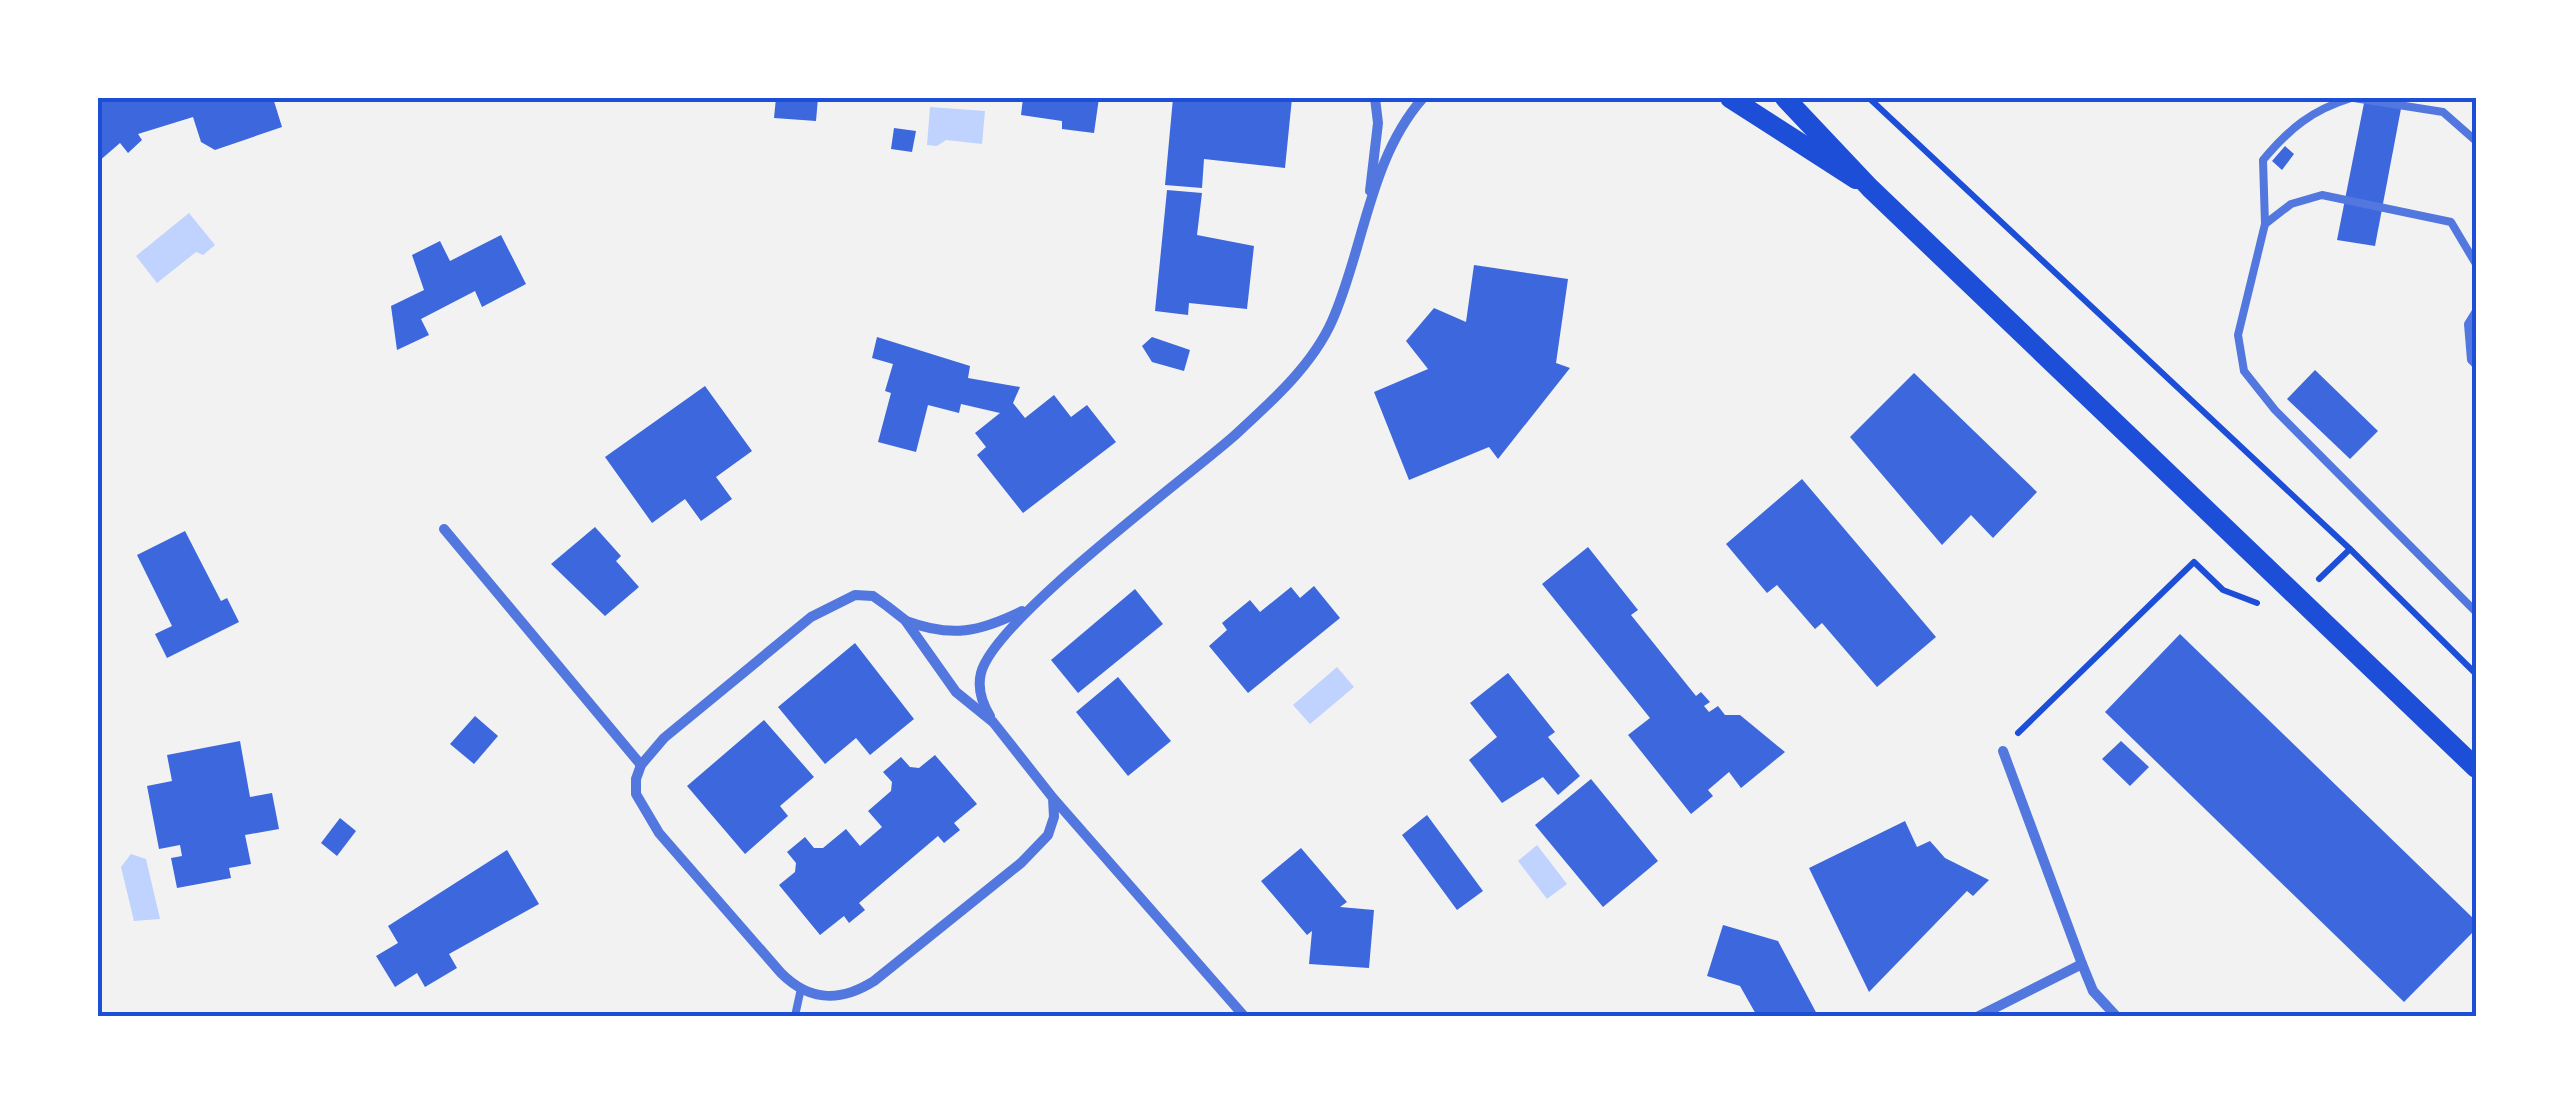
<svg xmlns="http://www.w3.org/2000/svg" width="2574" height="1114" font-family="Figtree,sans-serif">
<rect width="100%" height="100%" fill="#f2f2f2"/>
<g fill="#bfd3fe">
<polygon points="930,107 985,111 982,144 946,140 937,146 927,145"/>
<polygon points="189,213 215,245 203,255 196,252 157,283 136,256"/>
<polygon points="1337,667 1354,687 1310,724 1293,705"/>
<polygon points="1537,845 1567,884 1547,899 1518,861"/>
<polygon points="131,854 146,859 160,919 134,921 121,867"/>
</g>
<g fill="#3d67dc">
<polygon points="98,98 255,98 257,102 273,98 282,127 215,150 201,142 193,117 138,134 142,140 128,153 120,143 98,162"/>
<polygon points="776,98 818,98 816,121 774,118"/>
<polygon points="1023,98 1099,98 1094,133 1062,129 1062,121 1021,115"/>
<polygon points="1173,98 1292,98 1285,168 1204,159 1202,188 1165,185"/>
<polygon points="2365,98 2403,98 2375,246 2337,240"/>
<polygon points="894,128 916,131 912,152 891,149"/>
<polygon points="2285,146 2294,154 2282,170 2272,161"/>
<polygon points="1167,190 1202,193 1197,235 1254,246 1247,309 1189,303 1188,315 1155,311"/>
<polygon points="501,235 526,284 482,307 475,291 421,319 429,335 397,350 391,306 424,290 412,255 440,241 450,261"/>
<polygon points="1474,265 1568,279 1556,363 1570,368 1498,459 1489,447 1409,480 1374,392 1428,369 1406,341 1434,308 1466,322"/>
<polygon points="877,337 970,366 968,378 1020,387 1013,403 1025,418 1054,395 1071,417 1087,405 1116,442 1023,513 977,455 986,447 975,433 1000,413 961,404 959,413 928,405 916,452 878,442 891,393 885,391 893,364 872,358"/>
<polygon points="1152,337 1190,350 1184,371 1152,362 1142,346"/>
<polygon points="2315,370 2378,431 2350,459 2287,399"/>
<polygon points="1914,373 2037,492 1993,538 1971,515 1942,545 1850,437"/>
<polygon points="705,386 752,451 716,477 732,499 701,521 685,499 652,523 605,457"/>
<polygon points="1802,479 1936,637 1877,687 1822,623 1815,629 1777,585 1767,593 1726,544"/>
<polygon points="595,527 621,556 616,561 639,587 605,616 551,564"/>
<polygon points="185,531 221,601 227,598 239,622 167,658 155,634 172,626 137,555"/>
<polygon points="1588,547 1638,610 1631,615 1696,696 1701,692 1710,702 1704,706 1709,712 1718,706 1725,715 1740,715 1785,752 1741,788 1729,772 1708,790 1713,796 1691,814 1628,735 1650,718 1542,584"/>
<polygon points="1314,586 1340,618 1248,693 1209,646 1227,630 1222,623 1250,600 1260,612 1291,587 1300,598"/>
<polygon points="1135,589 1163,624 1078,693 1051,660"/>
<polygon points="2180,634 2476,921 2476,929 2404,1002 2105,712"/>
<polygon points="855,643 914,719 870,755 856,738 825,764 778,707"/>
<polygon points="1508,673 1555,732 1548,737 1580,776 1558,795 1543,777 1502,803 1469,760 1497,737 1470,703"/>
<polygon points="1118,677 1171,741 1128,776 1076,712"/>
<polygon points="475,716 498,736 474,764 450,744"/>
<polygon points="764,720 814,777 780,806 788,816 745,854 687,786"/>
<polygon points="240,741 250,797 272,793 279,829 245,835 251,864 229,868 231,878 177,888 171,858 182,856 180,845 159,849 147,786 172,781 167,755"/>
<polygon points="2121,741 2149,767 2130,786 2102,759"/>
<polygon points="935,755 977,804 954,823 960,830 944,843 938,836 859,903 865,910 849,923 844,916 820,935 779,885 795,872 796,863 787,852 805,837 814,848 823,848 846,829 860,846 882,827 868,811 891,791 892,782 883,772 901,757 910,767 919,768"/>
<polygon points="1591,779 1658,861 1603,907 1535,825"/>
<polygon points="1427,815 1483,891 1457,910 1402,835"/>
<polygon points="340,818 356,831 337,856 321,843"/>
<polygon points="1905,821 1917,847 1930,841 1945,858 1989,880 1973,896 1967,891 1869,992 1809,868"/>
<polygon points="1301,848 1347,902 1340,907 1374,910 1369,968 1309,964 1312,931 1307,935 1261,881"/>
<polygon points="507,850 539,904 449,954 457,968 425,987 417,973 395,987 376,956 398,943 388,926"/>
<polygon points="1723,925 1778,941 1818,1016 1757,1016 1740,986 1707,976"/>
</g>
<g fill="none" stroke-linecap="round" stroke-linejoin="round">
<g stroke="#1d4ed8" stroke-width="6">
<polyline points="1869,98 2350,549 2476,674"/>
<polyline points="2319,579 2350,549"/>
<polyline points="2018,733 2194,562 2223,590 2257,603"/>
</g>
<g stroke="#5277de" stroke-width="8">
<polyline points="2354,98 2443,112 2476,141"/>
<path d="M2265 224 2263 160C2290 128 2312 110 2351 98"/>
<polyline points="2476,264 2451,222 2322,195 2291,204 2265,224 2238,335 2244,371 2275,410 2476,612"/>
<polyline points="2476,311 2468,324 2471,360 2476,365"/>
<polyline points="795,1016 800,993"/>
</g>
<g stroke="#5277de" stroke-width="10">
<polyline points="1370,191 1378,123 1375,98"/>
<polyline points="444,529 641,765"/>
<path d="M906 621C952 638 979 632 1022 611"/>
<path d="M990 716C982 703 977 689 981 673 994 620 1184 480 1234 436 1270 403 1312 366 1332 321 1364 249 1369 159 1423 98"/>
<polyline points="2003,751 2082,964 2093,991 2116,1016"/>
<path d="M1053 798 1054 817 1048 835 1021 863 874 981C839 1003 809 1001 781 973L659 833 636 794V779L641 765 664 738 811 617 855 595 873 596 887 606 905 620 956 692 993 722 1053 798 1244 1016"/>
<polyline points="1979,1016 2082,964"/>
</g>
<g stroke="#1d4ed8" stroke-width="20">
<polyline points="1730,98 1856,179"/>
<polyline points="1785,98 1870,188 2476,768"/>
</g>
</g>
<rect width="2574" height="1114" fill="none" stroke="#ffffff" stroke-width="200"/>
<rect x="100" y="100" width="2374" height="914" fill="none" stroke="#1d4ed8" stroke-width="4"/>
</svg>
